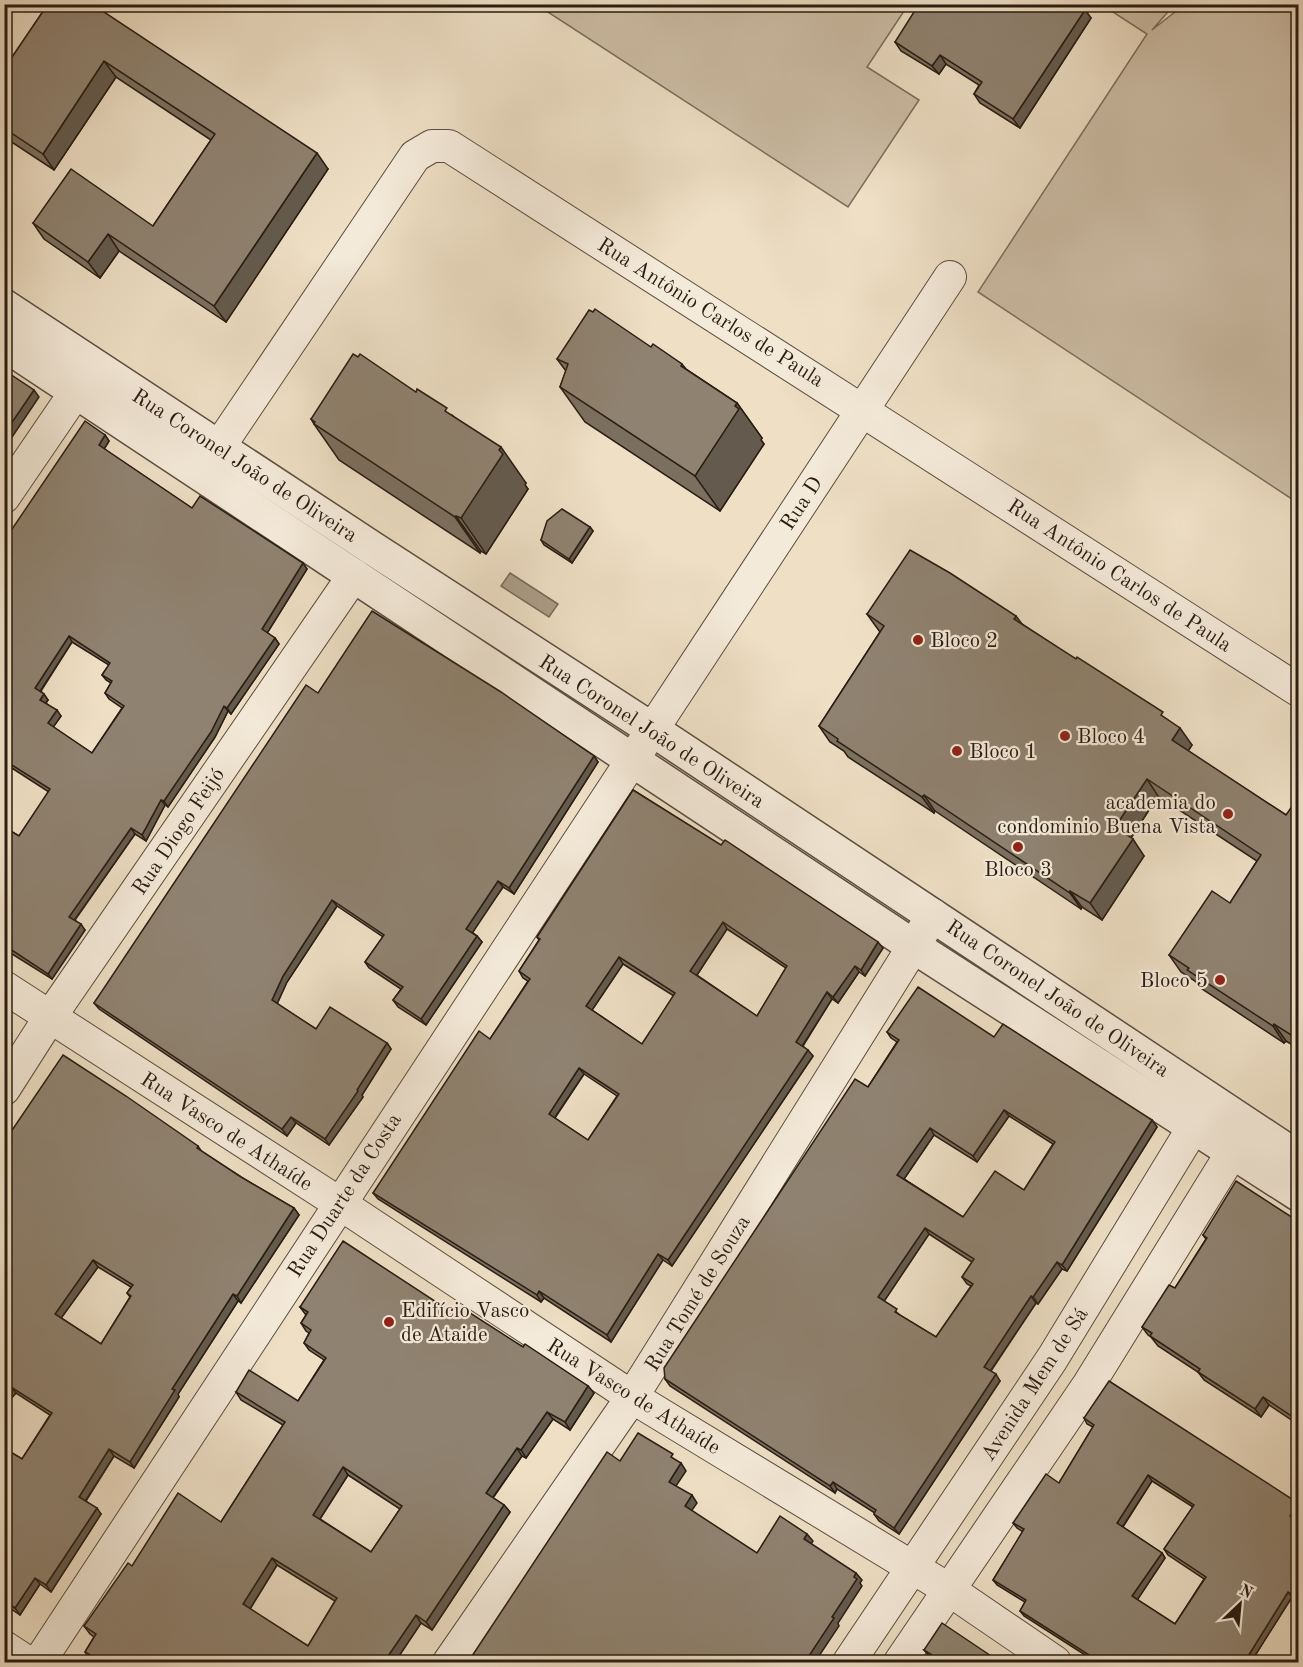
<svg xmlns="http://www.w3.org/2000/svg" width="1303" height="1667" font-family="'Old Standard TT',serif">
<rect width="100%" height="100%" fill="#eedfc5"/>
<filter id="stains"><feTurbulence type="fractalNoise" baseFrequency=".00333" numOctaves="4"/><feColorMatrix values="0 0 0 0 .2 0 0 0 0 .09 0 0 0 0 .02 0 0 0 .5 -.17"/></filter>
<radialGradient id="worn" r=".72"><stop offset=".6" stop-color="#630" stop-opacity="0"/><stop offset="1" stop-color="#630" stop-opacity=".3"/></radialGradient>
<g fill="#cdbea7" stroke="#7b6e5d" stroke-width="1.5">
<polygon points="537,5 908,5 867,67 919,100 848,207"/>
<polygon points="1102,5 1174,5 1152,30 1184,5 1298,5 1298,503 978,292 1147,34"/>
</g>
<polygon fill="#ab9d88" stroke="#776a59" stroke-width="1.5" points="510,573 558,604 549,617 501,586"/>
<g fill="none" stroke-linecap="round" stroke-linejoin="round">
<g stroke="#5a4e40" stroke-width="34">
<g id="minor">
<polyline points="219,447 415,156 432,146 449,146 1298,690"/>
<polyline points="4,497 90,371"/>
<polyline points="4,987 339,1203 632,1397 948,1589 1055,1662"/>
<polyline points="4,1089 50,1017 354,575"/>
<polyline points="4,1647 27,1662"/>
<path d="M39 1662C341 1200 646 739 950 277"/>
<polyline points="449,1662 632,1397 933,915"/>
<polyline points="849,1662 1052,1359 1207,1105"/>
<polyline points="900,1662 1089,1384 1246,1130"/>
</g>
</g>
<g stroke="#5a4e40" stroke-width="36">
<g id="tertiary">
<polyline points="4,306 372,548 653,730 1298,1158"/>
<polyline points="4,344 913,946 1298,1194"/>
</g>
</g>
<use href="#minor" stroke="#f4ead9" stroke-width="32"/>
<use href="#tertiary" stroke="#f4ead9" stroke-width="33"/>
</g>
<g fill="#7b7060" stroke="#291d13" stroke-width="1.5" fill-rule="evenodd">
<polygon points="48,4 328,169 226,322 119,251 100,278 44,239 33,223 153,226 211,140 116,77 54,170 4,137 4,69"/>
<polygon points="1085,10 1091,18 1020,128 980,103 974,94 979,85 946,64 939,74 901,51 895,42"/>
<polygon points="651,347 682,364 686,369 737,403 762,438 761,440 764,444 720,511 585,422 560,387 566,371 557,359"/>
<polygon points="452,415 526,483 525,485 528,489 486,554 481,551 480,553 339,460 314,424 311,419"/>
<path d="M105 435 109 441 104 449 192 508 303 563 307 569 267 633 275 638 279 644 231 714 228 711 215 737 168 807 165 805 146 841 135 834 75 920 85 930 52 979 4 949V827L19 836 49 792 4 763V541ZM72 642 109 665 102 675 106 680 111 683 105 693 109 699 122 708 92 753 53 727 61 716 46 703 48 700 41 691Z"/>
<polygon points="590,527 593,531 572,563 544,545 541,540"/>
<polygon points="867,614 1022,624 1168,720 1192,745 1188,751 1286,815 1299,805 1299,1049 1286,1041 1284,1043 1199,987 1195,981 1181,972 1169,955 1230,903 1257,861 1158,796 1131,838 1144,856 1102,920 1082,907 1081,909 935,811 934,813 848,757 844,751 830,742 819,726 880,632"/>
<polygon points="318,693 594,756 598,762 514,894 503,887 486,911 472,932 477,936 482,942 426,1025 398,1007 393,1000 401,989 369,968 365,962 383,937 337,906 287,982 277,1004 316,1029 387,1043 391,1049 362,1095 363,1097 329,1145 296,1123 287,1136 99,1009 94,1003"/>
<path d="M633 790 883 948 865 976 859 972 838 1003 832 999 803 1046 813 1056 672 1266 663 1260 611 1342 544 1298 541 1302 378 1199 373 1193 490 1039 528 981 523 978 519 971 539 940 537 937ZM727 929 786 968 757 1016 697 975ZM623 964 674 996 642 1044 592 1010ZM584 1074 617 1096 588 1140 555 1118Z"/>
<path d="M887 1032 994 1037 1152 1120 1157 1127 1067 1271 1062 1269 1038 1304 1036 1303 991 1371 1000 1381 899 1534 879 1521 874 1514 875 1513 837 1489 835 1493 670 1386 665 1379 868 1087 897 1042 891 1038ZM1009 1116 1053 1144 1024 1190 963 1217 904 1179 934 1135 977 1162ZM929 1234 972 1262 962 1277 967 1284 971 1286 936 1337 901 1316 884 1301Z"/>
<path d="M4 1142 198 1146 202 1152 241 1177 294 1208 299 1215 241 1303 238 1301 178 1394 179 1397 134 1468 114 1456 86 1501 101 1514 51 1592 40 1584 20 1615 4 1604V1448L22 1459 50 1415 16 1393 4 1406ZM98 1267 131 1287 127 1293 130 1297 101 1344 61 1318Z"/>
<polygon points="1299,1209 1299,1425 1269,1405 1261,1417 1204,1380 1198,1372 1158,1346 1151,1337 1148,1335 1142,1327 1175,1288 1206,1239 1203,1235 1293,1218"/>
<path d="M300 1307 459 1317 523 1347 588 1386 594 1393 570 1430 553 1419 526 1458 522 1456 493 1498 504 1505 510 1512 432 1630 421 1623 395 1662H95L90 1659 85 1652 94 1637 90 1634 84 1626 132 1566 221 1522 283 1425 241 1400 236 1392 298 1401 324 1360 309 1350 304 1343 309 1333 306 1331 301 1323 306 1315ZM348 1475 400 1509 371 1552 320 1519ZM277 1565 335 1601 308 1646 250 1609Z"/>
<path d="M1084 1418 1298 1503 1299 1505V1514L1295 1519 1299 1522V1601L1292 1597 1251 1662H1096L1024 1616 1020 1611 1025 1602 997 1585 993 1580 1023 1532 1017 1528 1013 1523 1059 1483 1093 1427 1087 1424ZM1152 1481 1193 1507 1164 1549 1168 1555 1204 1579 1175 1624 1137 1600 1165 1558 1162 1553 1123 1527Z"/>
<polygon points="924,1650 1000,1662 931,1658"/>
</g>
<g fill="#645b4e" stroke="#291d13" stroke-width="1.5">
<polygon points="1085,10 1091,18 1020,128 1013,119"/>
<polygon points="940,55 946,64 939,74 932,66"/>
<polygon points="104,61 116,77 54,170 43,154"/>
<polygon points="317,153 328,169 226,322 214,306"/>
<polygon points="108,234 119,251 100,278 88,262"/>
<polygon points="34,390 39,397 4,449 4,434"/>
<polygon points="737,403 762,438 761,440 764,444 720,511 695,476"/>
<polygon points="105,435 109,441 103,451 99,445"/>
<polygon points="501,447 526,483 525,485 528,489 486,554 461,518"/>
<polygon points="456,516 481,551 480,553 455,517"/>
<polygon points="590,527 593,531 572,563 569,559"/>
<polygon points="303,563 307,569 266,635 262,629"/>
<polygon points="1016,616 1028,632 1014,619"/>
<polygon points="69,636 72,642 39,693 35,688"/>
<polygon points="275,638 279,644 231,714 227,708"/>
<polygon points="44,694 48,700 44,705 40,700"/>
<polygon points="224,706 228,711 215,737 168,807 164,801"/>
<polygon points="57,710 61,716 52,729 48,723"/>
<polygon points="1180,728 1192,745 1184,757 1172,740"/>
<polygon points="594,756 598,762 514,894 509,888"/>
<polygon points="1147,779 1158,796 1127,844 1115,827"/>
<polygon points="924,795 935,811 934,813 922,797"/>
<polygon points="161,800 165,805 146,841 142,835"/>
<polygon points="131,828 135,834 73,922 69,917"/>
<polygon points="1133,839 1144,856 1102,920 1090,903"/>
<polygon points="498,881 503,887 471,935 466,929"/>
<polygon points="1070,891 1082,907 1081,909 1070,893"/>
<polygon points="332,900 337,906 287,982 276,1006 272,1000 283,976"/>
<polygon points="723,922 727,929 695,978 690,971"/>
<polygon points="81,924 85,930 52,979 48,974"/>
<polygon points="477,936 482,942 426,1025 421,1019"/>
<polygon points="878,942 883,948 865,976 861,970"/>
<polygon points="619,957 623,964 590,1013 586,1006"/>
<polygon points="855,966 859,972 838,1003 833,997"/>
<polygon points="827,992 832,999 801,1048 796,1042"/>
<polygon points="1274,1024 1286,1041 1284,1043 1273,1026"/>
<polygon points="387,1043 391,1049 362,1095 363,1097 329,1145 325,1139"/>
<polygon points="808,1050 813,1056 672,1266 668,1260"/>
<polygon points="579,1068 584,1074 553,1120 549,1114"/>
<polygon points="1004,1110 1009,1116 977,1162 973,1156"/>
<polygon points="291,1117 296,1123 287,1136 282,1129"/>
<polygon points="1152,1120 1157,1127 1067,1271 1062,1265"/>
<polygon points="930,1128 934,1135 902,1182 897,1175"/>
<polygon points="294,1208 299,1215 241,1303 237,1296"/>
<polygon points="925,1228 929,1234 883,1303 878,1297"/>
<polygon points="658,1254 663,1260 611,1342 607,1335"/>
<polygon points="93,1260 98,1267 59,1321 55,1314"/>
<polygon points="1057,1262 1062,1269 1038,1304 1033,1297"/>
<polygon points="539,1291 544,1298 541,1302 537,1295"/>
<polygon points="233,1294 238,1301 178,1394 179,1397 134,1468 130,1462 172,1389"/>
<polygon points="1031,1296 1036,1303 989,1373 984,1367"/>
<polygon points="996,1374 1000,1381 899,1534 894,1528"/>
<polygon points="588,1386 594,1393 570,1430 565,1422"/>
<polygon points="11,1387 16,1393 4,1406 4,1394"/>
<polygon points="1263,1397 1269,1405 1261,1417 1255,1409"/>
<polygon points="547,1412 553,1419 526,1458 521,1450"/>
<polygon points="517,1448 522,1456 491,1500 486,1493"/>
<polygon points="109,1449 114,1456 84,1503 79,1497"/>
<polygon points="681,1463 686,1471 674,1489 669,1482"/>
<polygon points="343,1467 348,1475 318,1522 313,1515"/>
<polygon points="1148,1475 1152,1481 1121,1529 1117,1523"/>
<polygon points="833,1482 837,1489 835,1493 830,1486"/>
<polygon points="692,1495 697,1503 690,1513 685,1506"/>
<polygon points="1298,1503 1299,1505 1299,1514 1293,1522 1290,1516"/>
<polygon points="504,1505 510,1512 432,1630 426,1622"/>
<polygon points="97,1508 101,1514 51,1592 46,1585"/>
<polygon points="807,1534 813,1541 809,1547 804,1539"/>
<polygon points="1162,1553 1165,1558 1136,1602 1132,1596"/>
<polygon points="272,1558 277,1565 248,1612 243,1604"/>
<polygon points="856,1573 862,1580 860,1583 862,1586 838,1623 839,1626 815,1662 805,1662"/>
<polygon points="35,1578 40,1584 20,1615 15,1608"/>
<polygon points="1288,1592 1292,1597 1251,1662 1246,1662 1245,1661"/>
<polygon points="416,1615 421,1623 395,1662 384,1662"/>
</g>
<g fill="#8f8270" stroke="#291d13" stroke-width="1.5" fill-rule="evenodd">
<polygon points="48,4 92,4 317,153 214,306 108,234 88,262 33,223 71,169 153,226 215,134 104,61 43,154 4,128 4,69"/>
<polygon points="919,4 1077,4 1085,10 1013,119 974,94 982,82 940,55 932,66 895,42"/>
<polygon points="595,309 651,347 653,344 682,364 681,366 737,403 735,406 739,409 695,476 560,387 568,364 557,359 589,310 593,312"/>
<polygon points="353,354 358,357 360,354 416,392 417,389 447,408 445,411 501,447 499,450 503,454 461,518 456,516 455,517 314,424 315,422 311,419"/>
<polygon points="4,370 34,390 4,434"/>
<path d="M85 421 105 435 99 445 192 508 200 496 303 563 262 629 275 638 227 708 224 706 211 732 164 801 161 800 142 835 131 828 69 917 81 924 48 974 4 945V827L19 836 50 789 4 760V541ZM69 636 110 663 102 675 112 681 105 693 124 706 92 753 48 723 57 710 40 700 44 694 35 688Z"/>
<polygon points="562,509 590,527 569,559 541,540 547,521"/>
<polygon points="910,550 950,573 1016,616 1014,619 1076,659 1077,657 1163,712 1161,715 1180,728 1172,740 1286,815 1295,802 1299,805 1299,1040 1274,1024 1273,1026 1187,970 1189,968 1169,955 1212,891 1230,903 1261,855 1147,779 1115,827 1133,839 1090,903 1070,891 1070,893 924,795 922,797 837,741 838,739 819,726 884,626 867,614"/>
<polygon points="372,611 501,692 594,756 509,888 498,881 466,929 477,936 421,1019 393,1000 403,987 365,962 384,935 332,900 283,976 272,1000 316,1029 330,1007 387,1043 357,1090 358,1091 325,1139 291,1117 282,1129 94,1003 306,685 318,693"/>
<path d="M633 790 721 845 725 840 878 942 861 970 855 966 833 997 827 992 796 1042 808 1050 668 1260 658 1254 607 1335 539 1291 537 1295 373 1193 479 1031 490 1039 530 979 519 971 540 939 537 937ZM723 922 787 966 757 1016 690 971ZM619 957 675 993 642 1044 586 1006ZM579 1068 619 1094 588 1140 549 1114Z"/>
<path d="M918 987 994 1037 1003 1024 1152 1120 1062 1265 1057 1262 1033 1297 1031 1296 984 1367 996 1374 894 1528 874 1514 876 1510 833 1482 830 1486 665 1379 664 1368 855 1079 868 1087 899 1040 887 1032ZM1004 1110 1055 1142 1024 1190 995 1171 963 1217 897 1175 930 1128 973 1156ZM925 1228 974 1259 962 1277 973 1284 936 1337 895 1312 897 1309 878 1297Z"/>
<path d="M63 1055 126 1096 198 1146 197 1148 241 1177 294 1208 237 1296 233 1294 172 1389 175 1390 130 1462 109 1449 79 1497 97 1508 46 1585 35 1578 15 1608 4 1601V1448L22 1459 52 1413 11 1387 4 1394V1142ZM93 1260 133 1285 127 1293 131 1296 101 1344 55 1314Z"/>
<polygon points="1236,1181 1293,1218 1299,1209 1299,1421 1263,1397 1255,1409 1198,1372 1200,1369 1153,1338 1150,1336 1152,1333 1142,1327 1169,1285 1175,1288 1207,1238 1203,1235"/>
<path d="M343 1241 459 1317 464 1309 523 1347 525 1344 588 1386 565 1422 547 1412 521 1450 517 1448 486 1493 504 1505 426 1622 416 1615 384 1662H102L85 1652 96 1634 84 1626 128 1563 132 1566 178 1493 221 1522 285 1422 236 1392 249 1370 298 1401 326 1358 304 1343 311 1330 301 1323 308 1312 300 1307ZM343 1467 402 1506 371 1552 313 1515ZM272 1558 337 1598 308 1646 243 1604Z"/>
<path d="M1109 1381 1298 1503 1290 1516 1299 1522V1598L1288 1592 1245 1661 1247 1662H1100L1020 1611 1026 1600 993 1580 1024 1529 1013 1523 1046 1474 1059 1483 1094 1425 1084 1418ZM1148 1475 1194 1505 1164 1549 1206 1577 1175 1624 1132 1596 1162 1553 1117 1523Z"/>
<polygon points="638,1433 673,1454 671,1457 681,1463 669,1482 692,1495 685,1506 757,1553 780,1516 807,1534 804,1539 856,1573 854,1577 857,1579 832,1617 834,1618 805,1662 641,1662 639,1661 638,1662 468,1662 607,1452 620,1461"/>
<polygon points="942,1623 1000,1662 927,1662 932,1655 924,1650"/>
</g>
<g fill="#8f2418" stroke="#f4ead9" stroke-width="2">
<circle cx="918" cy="640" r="6"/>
<circle cx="1065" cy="736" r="6"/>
<circle cx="957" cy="751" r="6"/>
<circle cx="1228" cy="814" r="6"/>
<circle cx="1018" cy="847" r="6"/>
<circle cx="1220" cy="980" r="6"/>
<circle cx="389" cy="1322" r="6"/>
</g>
<g text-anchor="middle" stroke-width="4.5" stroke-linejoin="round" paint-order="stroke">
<g font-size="21" fill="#291d13" stroke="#f4ead9">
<text transform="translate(711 312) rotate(32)" y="7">Rua Antônio Carlos de Paula</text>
<text transform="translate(245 465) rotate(33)" y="7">Rua Coronel João de Oliveira</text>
<text transform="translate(801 503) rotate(-57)" y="7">Rua D</text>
<text transform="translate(1120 575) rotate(33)" y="7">Rua Antônio Carlos de Paula</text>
<text transform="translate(652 731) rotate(33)" y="7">Rua Coronel João de Oliveira</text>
<text transform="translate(178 831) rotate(-56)" y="7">Rua Diogo Feijó</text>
<text transform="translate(1058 998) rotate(34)" y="7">Rua Coronel João de Oliveira</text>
<text transform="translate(227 1131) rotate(33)" y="7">Rua Vasco de Athaíde</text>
<text transform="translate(344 1195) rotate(-57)" y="7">Rua Duarte da Costa</text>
<text transform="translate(697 1293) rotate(-58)" y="7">Rua Tomé de Souza</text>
<text transform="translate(1034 1384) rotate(-57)" y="7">Avenida Mem de Sá</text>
<text transform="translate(634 1396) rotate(32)" y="7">Rua Vasco de Athaíde</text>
</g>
<g font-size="21" fill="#291d13" stroke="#f4ead9" text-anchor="start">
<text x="930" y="647">Bloco 2</text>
<text x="1077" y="743">Bloco 4</text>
<text x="969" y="758">Bloco 1</text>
<text x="1216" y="809" text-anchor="end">academia do<tspan x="1216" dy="24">condominio Buena Vista</tspan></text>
<text x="1018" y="876" text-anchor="middle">Bloco 3</text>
<text x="1208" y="987" text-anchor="end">Bloco 5</text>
<text x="401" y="1317">Edifício Vasco<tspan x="401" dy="24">de Ataide</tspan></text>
</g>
</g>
<rect width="1303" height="1667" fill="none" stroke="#eedfc5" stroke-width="24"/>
<rect x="6" y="6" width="1291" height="1655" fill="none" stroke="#291d13" stroke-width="3"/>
<rect x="12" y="12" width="1279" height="1643" fill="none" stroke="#291d13" stroke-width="1.5"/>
<g transform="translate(1240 1604) rotate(26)" stroke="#f4ead9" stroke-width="4.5" paint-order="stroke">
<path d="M0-4.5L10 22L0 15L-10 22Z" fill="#291d13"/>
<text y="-9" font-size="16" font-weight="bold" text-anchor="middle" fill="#291d13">N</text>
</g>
<rect width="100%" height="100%" filter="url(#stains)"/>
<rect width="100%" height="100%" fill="url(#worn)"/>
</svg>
